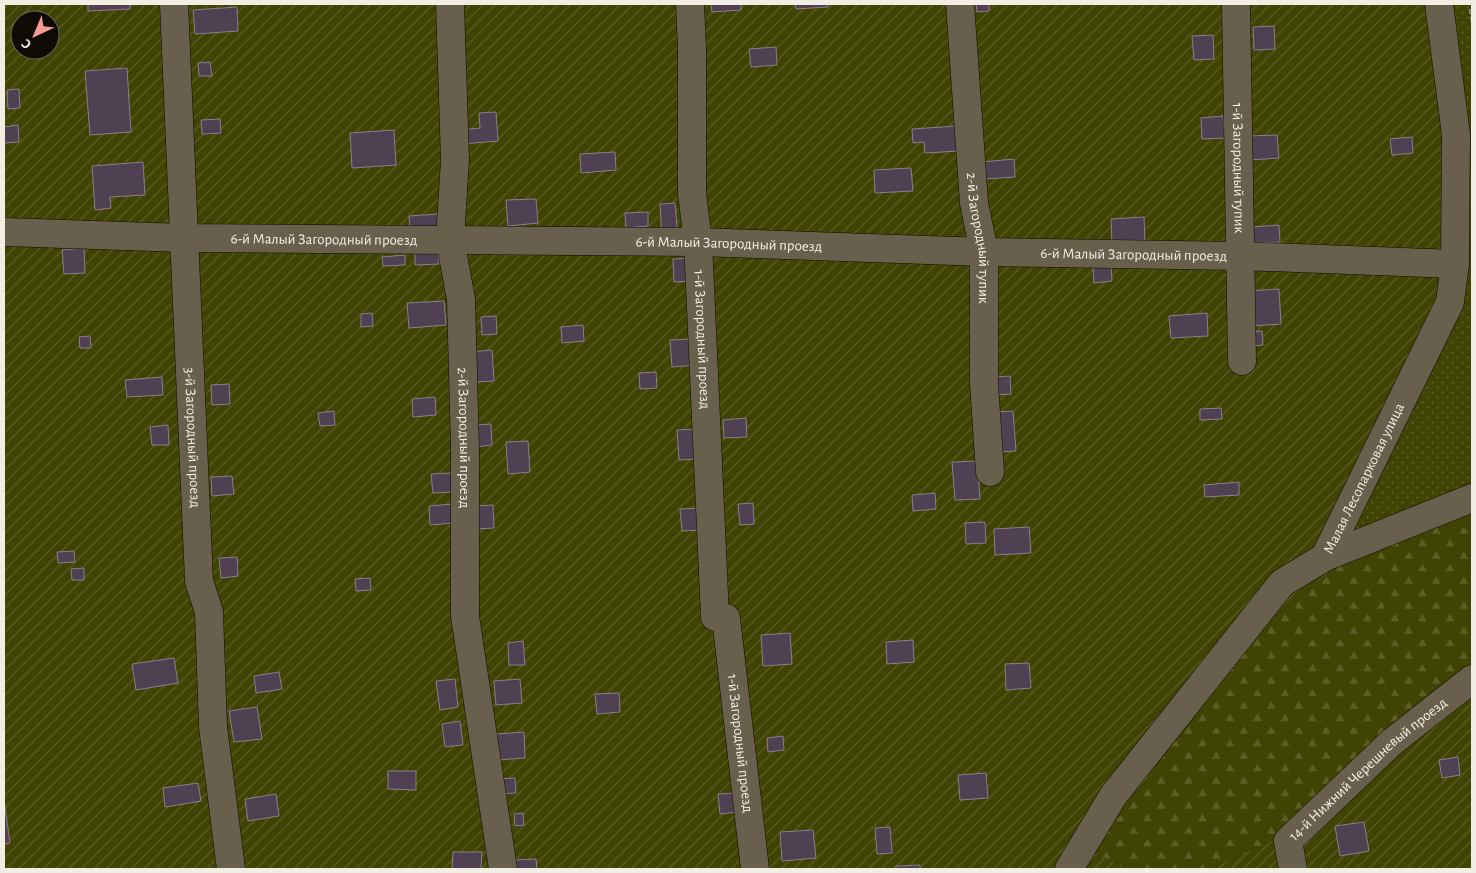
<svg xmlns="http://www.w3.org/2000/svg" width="1476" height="873" font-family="'Alegreya Sans',sans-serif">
<defs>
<pattern id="grass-dots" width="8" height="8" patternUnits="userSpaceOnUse" patternTransform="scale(1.25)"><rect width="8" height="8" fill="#3f4402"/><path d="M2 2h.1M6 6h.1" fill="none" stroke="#5b5f27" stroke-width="1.8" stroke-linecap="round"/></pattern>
<pattern id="forest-firs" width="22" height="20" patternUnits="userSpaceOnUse" patternTransform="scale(1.25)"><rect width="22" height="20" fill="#3f4402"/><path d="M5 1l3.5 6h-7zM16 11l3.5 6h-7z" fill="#5b5f27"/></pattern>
<pattern id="garden-furrows" width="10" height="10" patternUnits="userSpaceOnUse" patternTransform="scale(1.25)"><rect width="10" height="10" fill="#3f4402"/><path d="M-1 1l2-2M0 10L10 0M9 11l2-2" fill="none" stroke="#5b5f27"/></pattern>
</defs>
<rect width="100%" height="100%" fill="#282210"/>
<polygon fill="url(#grass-dots)" points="1451,4 1472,4 1472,510 1335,567 1464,309"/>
<polygon fill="url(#forest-firs)" points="1472,510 1472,669 1282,836 1209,869 1129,869 1093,852 1253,636 1335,567"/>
<g fill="url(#garden-furrows)" fill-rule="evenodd">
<path d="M4 4H1451L1468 125 1464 309 1335 567 1253 636 1093 852 1129 869H4ZM20 20H50V50H20Z"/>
<polygon points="1472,669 1472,869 1209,869 1282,836"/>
</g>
<g fill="#4f4151" stroke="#8c7d8e">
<polygon points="88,4 130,4 130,9 88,11"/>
<polygon points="711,4 741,4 741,10 712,12"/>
<polygon points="795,4 828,4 828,7 796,9"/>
<polygon points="976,4 989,4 989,11 977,12"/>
<polygon points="237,7 238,31 195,34 193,10"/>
<polygon points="1274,26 1275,49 1254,50 1253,27"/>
<polygon points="1213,35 1214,59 1194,60 1192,36"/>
<polygon points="776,47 777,65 751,67 749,49"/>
<polygon points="210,62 212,76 199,76 198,63"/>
<polygon points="127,68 131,132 90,135 85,71"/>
<polygon points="19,89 20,108 8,109 7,90"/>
<polygon points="496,112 498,141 462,144 461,130 480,128 479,113"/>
<polygon points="1223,116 1225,138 1202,139 1201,118"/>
<polygon points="220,119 221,133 202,134 201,120"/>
<polygon points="18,125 19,142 4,143 4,127"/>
<polygon points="957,126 959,151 925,153 924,142 913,143 912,129"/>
<polygon points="394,130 396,165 352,168 350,133"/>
<polygon points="1277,135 1279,158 1250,160 1249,136"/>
<polygon points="1412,137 1413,153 1392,155 1390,139"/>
<polygon points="615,152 616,170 581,173 580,154"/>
<polygon points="1014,159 1015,177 984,179 982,162"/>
<polygon points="143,162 145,195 110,197 111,208 95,210 92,166"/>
<polygon points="911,168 913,191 875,193 874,170"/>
<polygon points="536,199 538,223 508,226 506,200"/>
<polygon points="675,203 678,238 662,239 660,204"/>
<polygon points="648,212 648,226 626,228 625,213"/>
<polygon points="438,214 439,228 410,230 409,216"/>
<polygon points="1144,217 1145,243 1112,245 1111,219"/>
<polygon points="1279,225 1280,242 1253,243 1252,227"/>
<polygon points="84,248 85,273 64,274 62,250"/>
<polygon points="438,251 439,264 415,265 415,252"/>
<polygon points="405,255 405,265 383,266 382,257"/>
<polygon points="692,258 693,281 674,282 673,259"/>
<polygon points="1111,264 1112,281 1094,283 1093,265"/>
<polygon points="1279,289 1281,324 1250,326 1248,291"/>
<polygon points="444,301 446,325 409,328 407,303"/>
<polygon points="372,313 373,326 361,327 361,314"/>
<polygon points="1207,313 1208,336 1171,338 1169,316"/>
<polygon points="496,316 497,334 482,335 481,317"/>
<polygon points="583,325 584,341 562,343 561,327"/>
<polygon points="1262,331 1263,345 1251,346 1250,332"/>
<polygon points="90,336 91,348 80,348 79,337"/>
<polygon points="694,339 696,365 672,367 670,340"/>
<polygon points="492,350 494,381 472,382 470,352"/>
<polygon points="656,372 657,388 640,389 639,373"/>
<polygon points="1010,376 1011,394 994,395 992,377"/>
<polygon points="162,377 163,395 127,397 125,380"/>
<polygon points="229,384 230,404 212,405 211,385"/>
<polygon points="435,397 436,415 413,417 412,399"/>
<polygon points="1221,408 1222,419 1200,420 1200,409"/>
<polygon points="334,411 335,425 320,426 318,413"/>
<polygon points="1013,411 1016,451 999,452 996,412"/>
<polygon points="746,418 747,437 724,438 723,420"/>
<polygon points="491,424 492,445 476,447 474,425"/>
<polygon points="168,425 169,445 152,445 150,427"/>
<polygon points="697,429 699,459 679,460 677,430"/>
<polygon points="528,441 530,472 508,474 506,442"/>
<polygon points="977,461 980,499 955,500 952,462"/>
<polygon points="451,473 453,492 433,493 431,474"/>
<polygon points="232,476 234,494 212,496 211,477"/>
<polygon points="1239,482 1239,495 1205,497 1204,485"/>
<polygon points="935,493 936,509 913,511 912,495"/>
<polygon points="753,503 754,524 740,525 738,504"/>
<polygon points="452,504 453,523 430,525 429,506"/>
<polygon points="493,505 494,528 476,529 475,506"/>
<polygon points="702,508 703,530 682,531 680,509"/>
<polygon points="985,522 986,543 966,544 965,523"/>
<polygon points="1029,527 1031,553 995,555 994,529"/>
<polygon points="74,551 75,562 58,563 57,552"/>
<polygon points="237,557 238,576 221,578 219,558"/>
<polygon points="84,568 84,580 72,580 71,569"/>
<polygon points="370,578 371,590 356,591 355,579"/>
<polygon points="790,633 792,664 763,666 761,635"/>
<polygon points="913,640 914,662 887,664 886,642"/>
<polygon points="523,641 525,665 509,665 508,643"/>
<polygon points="174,658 178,683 136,690 132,664"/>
<polygon points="1029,663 1031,688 1006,690 1005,664"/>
<polygon points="279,672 282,689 256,693 254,676"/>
<polygon points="455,679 458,707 440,710 436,681"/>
<polygon points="520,679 522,703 496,705 494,681"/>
<polygon points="619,693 620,712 597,714 595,694"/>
<polygon points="257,707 262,739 234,742 229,711"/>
<polygon points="460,721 463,745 445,747 442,724"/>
<polygon points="524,732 525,758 497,760 496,734"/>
<polygon points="783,736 784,750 768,752 767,738"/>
<polygon points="1458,757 1460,775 1442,778 1439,760"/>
<polygon points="388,771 416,771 416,790 388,789"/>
<polygon points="986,773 988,798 960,800 958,775"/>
<polygon points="515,778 516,793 498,794 497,779"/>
<polygon points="198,783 201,801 165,807 163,788"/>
<polygon points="737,793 738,812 720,814 718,794"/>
<polygon points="276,794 279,816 248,821 245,799"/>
<polygon points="4,800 10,843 4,844"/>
<polygon points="523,813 524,825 515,826 514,814"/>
<polygon points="1364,822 1369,851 1340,856 1335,826"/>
<polygon points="890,827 892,853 877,854 875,828"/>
<polygon points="813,830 816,858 782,861 780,832"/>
<polygon points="453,852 482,852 481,869 452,869"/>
<polygon points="536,859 537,869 513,869 513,860"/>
<polygon points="920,865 920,869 896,869 896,866"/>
</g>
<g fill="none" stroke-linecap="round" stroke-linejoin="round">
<g stroke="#110b00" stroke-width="29">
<g id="minor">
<path id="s1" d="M174 4 199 581 209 612 213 727 231 869"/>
<path id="s2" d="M450 4 455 160 450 240 461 299 465 448V616L503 869"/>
<path id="s3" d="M690 4 692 48V193L698 242 715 617"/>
<path id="s4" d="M960 4 974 203 984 252V384L990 472"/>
<path id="s5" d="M1236 4 1242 361"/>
<path id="s6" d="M4 232 184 238 698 242 984 252 1240 256 1455 264"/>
<polyline points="1325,557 1472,498"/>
<path id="s7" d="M726 618 755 869"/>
<path id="s8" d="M1069 869 1113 796 1282 583 1325 557 1450 302 1455 264 1456 135 1439 4"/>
<path id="s9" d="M1293 869 1288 841 1392 742 1472 679"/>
</g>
</g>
<polyline stroke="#837e70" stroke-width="3" stroke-dasharray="5 2.5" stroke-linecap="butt" points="1470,9 1472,22"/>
<use href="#minor" stroke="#68604c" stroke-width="28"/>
</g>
<g text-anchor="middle" stroke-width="5" stroke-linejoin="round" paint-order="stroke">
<g font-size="15" fill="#f2eee3" stroke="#0e0b05">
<text dy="5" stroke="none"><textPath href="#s5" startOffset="164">1-й Загородный тупик</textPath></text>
<text dy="5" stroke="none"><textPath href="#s4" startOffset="235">2-й Загородный тупик</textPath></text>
<text dy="5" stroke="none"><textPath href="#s6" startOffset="320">6-й Малый Загородный проезд</textPath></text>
<text dy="5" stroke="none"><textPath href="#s6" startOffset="725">6-й Малый Загородный проезд</textPath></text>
<text dy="5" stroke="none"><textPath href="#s6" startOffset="1130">6-й Малый Загородный проезд</textPath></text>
<text dy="5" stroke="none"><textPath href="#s3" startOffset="336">1-й Загородный проезд</textPath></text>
<text dy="5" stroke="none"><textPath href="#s2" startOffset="435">2-й Загородный проезд</textPath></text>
<text dy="5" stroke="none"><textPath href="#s1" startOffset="434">3-й Загородный проезд</textPath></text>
<text dy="5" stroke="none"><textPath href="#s8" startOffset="495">Малая Лесопарковая улица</textPath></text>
<text dy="5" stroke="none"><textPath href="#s7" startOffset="126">1-й Загородный проезд</textPath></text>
<text dy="5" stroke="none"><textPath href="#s9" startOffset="136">14-й Нижний Черешневый проезд</textPath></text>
</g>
</g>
<rect width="1476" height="873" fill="none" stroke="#f2eee3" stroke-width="10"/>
<g transform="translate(35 35) rotate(224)"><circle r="24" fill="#0e0b05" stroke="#69665e"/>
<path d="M0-4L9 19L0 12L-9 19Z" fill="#f59c92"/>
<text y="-8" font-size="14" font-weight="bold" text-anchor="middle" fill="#f2eee3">С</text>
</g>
</svg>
